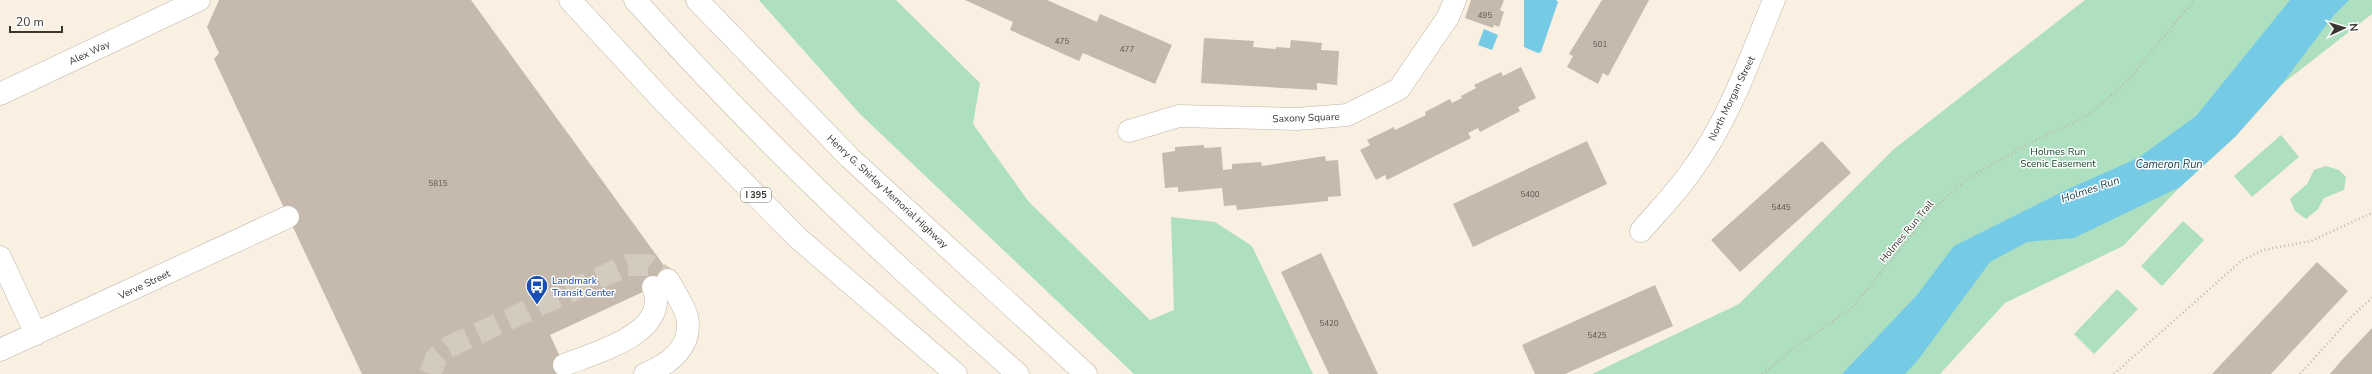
<svg xmlns="http://www.w3.org/2000/svg" width="2372" height="374" font-family="'Nunito Sans',sans-serif">
<rect width="100%" height="100%" fill="#f9f0e1"/>
<g fill="#aee0c0">
<polygon points="759,0 896,0 980,83 973,124 1029,202 1150,320 1174,310 1171,217 1215,222 1252,246 1313,374 1134,374 860,114"/>
<polygon points="2085,0 2372,0 2372,14 2282,84 2235,137 2180,187 2123,246 2005,303 1940,374 1592,374 1739,304 1894,149"/>
<polygon points="2281,135 2299,157 2252,197 2234,176"/>
<polygon points="2326,166 2339,170 2346,177 2344,190 2324,198 2318,209 2306,219 2295,211 2290,199 2307,184 2314,170"/>
<polygon points="2183,221 2204,240 2162,286 2141,266"/>
<polygon points="2117,289 2138,309 2094,354 2074,334"/>
</g>
<g fill="#75cae6">
<polygon points="1524,0 1556,0 1558,2 1541,52 1538,53 1524,47"/>
<polygon points="2290,0 2349,0 2334,15 2282,84 2235,137 2180,187 2074,238 2027,242 1990,262 1918,360 1905,374 1842,374 1917,295 1954,246 2066,190 2138,158 2196,116"/>
<polygon points="1484,29 1498,35 1492,50 1478,45"/>
</g>
<g fill="#c6b9ad">
<polygon points="219,0 471,0 673,278 550,335 568,374 362,374 214,59 219,53 207,27"/>
<polygon points="965,0 1047,0 1097,22 1100,14 1172,45 1155,84 1083,53 1079,61 1010,30 1013,22"/>
<polygon points="1471,0 1504,0 1500,10 1504,12 1499,27 1494,25 1493,28 1465,18"/>
<polygon points="1602,0 1649,0 1608,76 1603,73 1598,84 1567,67 1573,56 1569,54"/>
<polygon points="1204,38 1254,41 1253,47 1276,49 1276,47 1290,48 1291,40 1322,43 1321,50 1339,51 1337,85 1317,83 1317,90 1201,83"/>
<polygon points="1521,67 1536,98 1518,107 1520,111 1480,132 1478,128 1468,133 1471,138 1387,180 1385,175 1376,180 1360,150 1370,145 1367,140 1394,127 1395,130 1426,115 1425,112 1450,99 1452,103 1462,98 1461,96 1476,88 1474,85 1501,72 1503,76"/>
<polygon points="1587,141 1607,184 1473,247 1453,204"/>
<polygon points="1822,141 1851,173 1740,272 1711,240"/>
<polygon points="1204,145 1204,148 1221,147 1223,170 1232,169 1232,164 1261,162 1262,166 1325,156 1326,161 1338,160 1341,196 1328,197 1328,201 1237,210 1236,205 1224,206 1222,188 1178,192 1178,187 1165,188 1162,153 1175,151 1175,147"/>
<polygon points="1321,253 1378,374 1329,374 1281,272"/>
<polygon points="2317,262 2348,291 2271,374 2212,374"/>
<polygon points="1655,285 1673,326 1565,374 1535,374 1522,345"/>
<polygon points="2372,328 2372,374 2330,374 2341,361"/>
</g>
<g fill="none" stroke-linecap="round" stroke-linejoin="round">
<polyline stroke="#d3cbbe" stroke-width="22" stroke-dasharray="22 11" stroke-linecap="butt" points="430,374 436,358 448,347 628,265 648,265 668,280"/>
<g stroke="#beb5a7" stroke-width="23">
<g id="minor">
<polyline points="0,94 199,0"/>
<polyline points="1129,131 1179,116 1297,119 1347,115 1399,89 1448,17 1455,0"/>
<path d="M1641 231C1658 211 1677 192 1692 170 1729 120 1750 58 1774 0"/>
<polyline points="0,257 36,334"/>
<polyline points="0,350 288,217"/>
<path d="M564 365C594 353 672 333 653 287"/>
<path d="M645 374C670 364 693 346 687 317 684 305 674 291 668 280"/>
</g>
</g>
<g stroke="#beb5a7" stroke-width="23">
<g id="highway">
<polyline points="570,0 666,104 798,238 956,374"/>
<path d="M635 0C754 133 884 257 1018 374"/>
<polyline points="697,0 850,158 1086,374"/>
</g>
</g>
<g stroke="#bfb8ac" stroke-width="2.5" stroke-dasharray="1 3" stroke-linecap="butt">
<polyline points="1762,374 1794,348 1852,308 1931,211 1967,179 2034,141 2083,118 2103,103 2129,79 2194,0"/>
<polyline points="2114,374 2241,261 2263,250 2311,241 2372,213"/>
<polyline points="2300,374 2353,315 2372,298"/>
</g>
<use href="#minor" stroke="#fff" stroke-width="22"/>
<use href="#highway" stroke="#fff" stroke-width="22"/>
</g>
<defs>
<g id="bus-pin" transform="scale(1.15)"><path d="M0 17L-7.5 6A9.5 9.5 0 1 1 7.5 6Z" fill="#1a4fb4" stroke="#fefefe"/><path d="M-5-6H5V4H4V6H2V4H-2V6H-4V4H-5ZM-3.5-4V0h7V-4ZM-3.5 1.2v1.5H-2V1.2ZM2 1.2v1.5H3.5V1.2Z" fill="#fff"/></g>
</defs>
<g fill-rule="evenodd">
<use href="#bus-pin" x="537" y="286"/>
</g>
<g text-anchor="middle" stroke-width="3" stroke-linejoin="round" paint-order="stroke">
<g font-size="8" fill="#5d5850">
<text x="1485" y="18">495</text>
<text x="1062" y="44">475</text>
<text x="1600" y="47">501</text>
<text x="1127" y="52">477</text>
<text x="438" y="186">5815</text>
<text x="1530" y="197">5400</text>
<text x="1781" y="210">5445</text>
<text x="1329" y="326">5420</text>
<text x="1597" y="338">5425</text>
</g>
<rect fill="#fefefe" stroke="#75736e" stroke-width="1" x="741" y="188" width="30" height="14" rx="3"/>
<g font-size="9" font-weight="bold" fill="#3a3731">
<text x="756" y="198">I 395</text>
</g>
<g font-size="10" fill="#3a3731" stroke="#fefefe">
<text transform="translate(89 52) rotate(-25)" y="4">Alex Way</text>
<text transform="translate(1731 98) rotate(-64)" y="4">North Morgan Street</text>
<text transform="translate(1306 117) rotate(-2)" y="4">Saxony Square</text>
<text transform="translate(888 191) rotate(43)" y="4">Henry G. Shirley Memorial Highway</text>
<text transform="translate(1906 231) rotate(-50)" y="4">Holmes Run Trail</text>
<text transform="translate(144 284) rotate(-25)" y="4">Verve Street</text>
</g>
<g font-size="10" fill="#11472c" stroke="#fefefe">
<text x="2058" y="155">Holmes Run<tspan x="2058" dy="12">Scenic Easement</tspan></text>
</g>
<g font-size="10" fill="#164399" stroke="#fefefe" text-anchor="start">
<text x="552" y="284">Landmark<tspan x="552" dy="12">Transit Center</tspan></text>
</g>
<g font-size="11" font-style="italic" fill="#1a414d" stroke="#fefefe">
<text x="2169" y="168">Cameron Run</text>
<text transform="translate(2090 189) rotate(-19)" y="4">Holmes Run</text>
</g>
</g>
<g transform="translate(2344 28) rotate(86)" stroke="#fefefe" stroke-width="3" paint-order="stroke">
<path d="M0-3L7 15L0 10L-7 15Z" fill="#3a3731"/>
<text y="-6" font-size="11" font-weight="bold" text-anchor="middle" fill="#3a3731">N</text>
</g>
<path d="M10 26v6h52v-6" fill="none" stroke="#3a3731" stroke-width="2"/>
<text x="16" y="26" font-size="12" fill="#3a3731" stroke="#fefefe" stroke-width="3" paint-order="stroke">20 m</text>
</svg>
